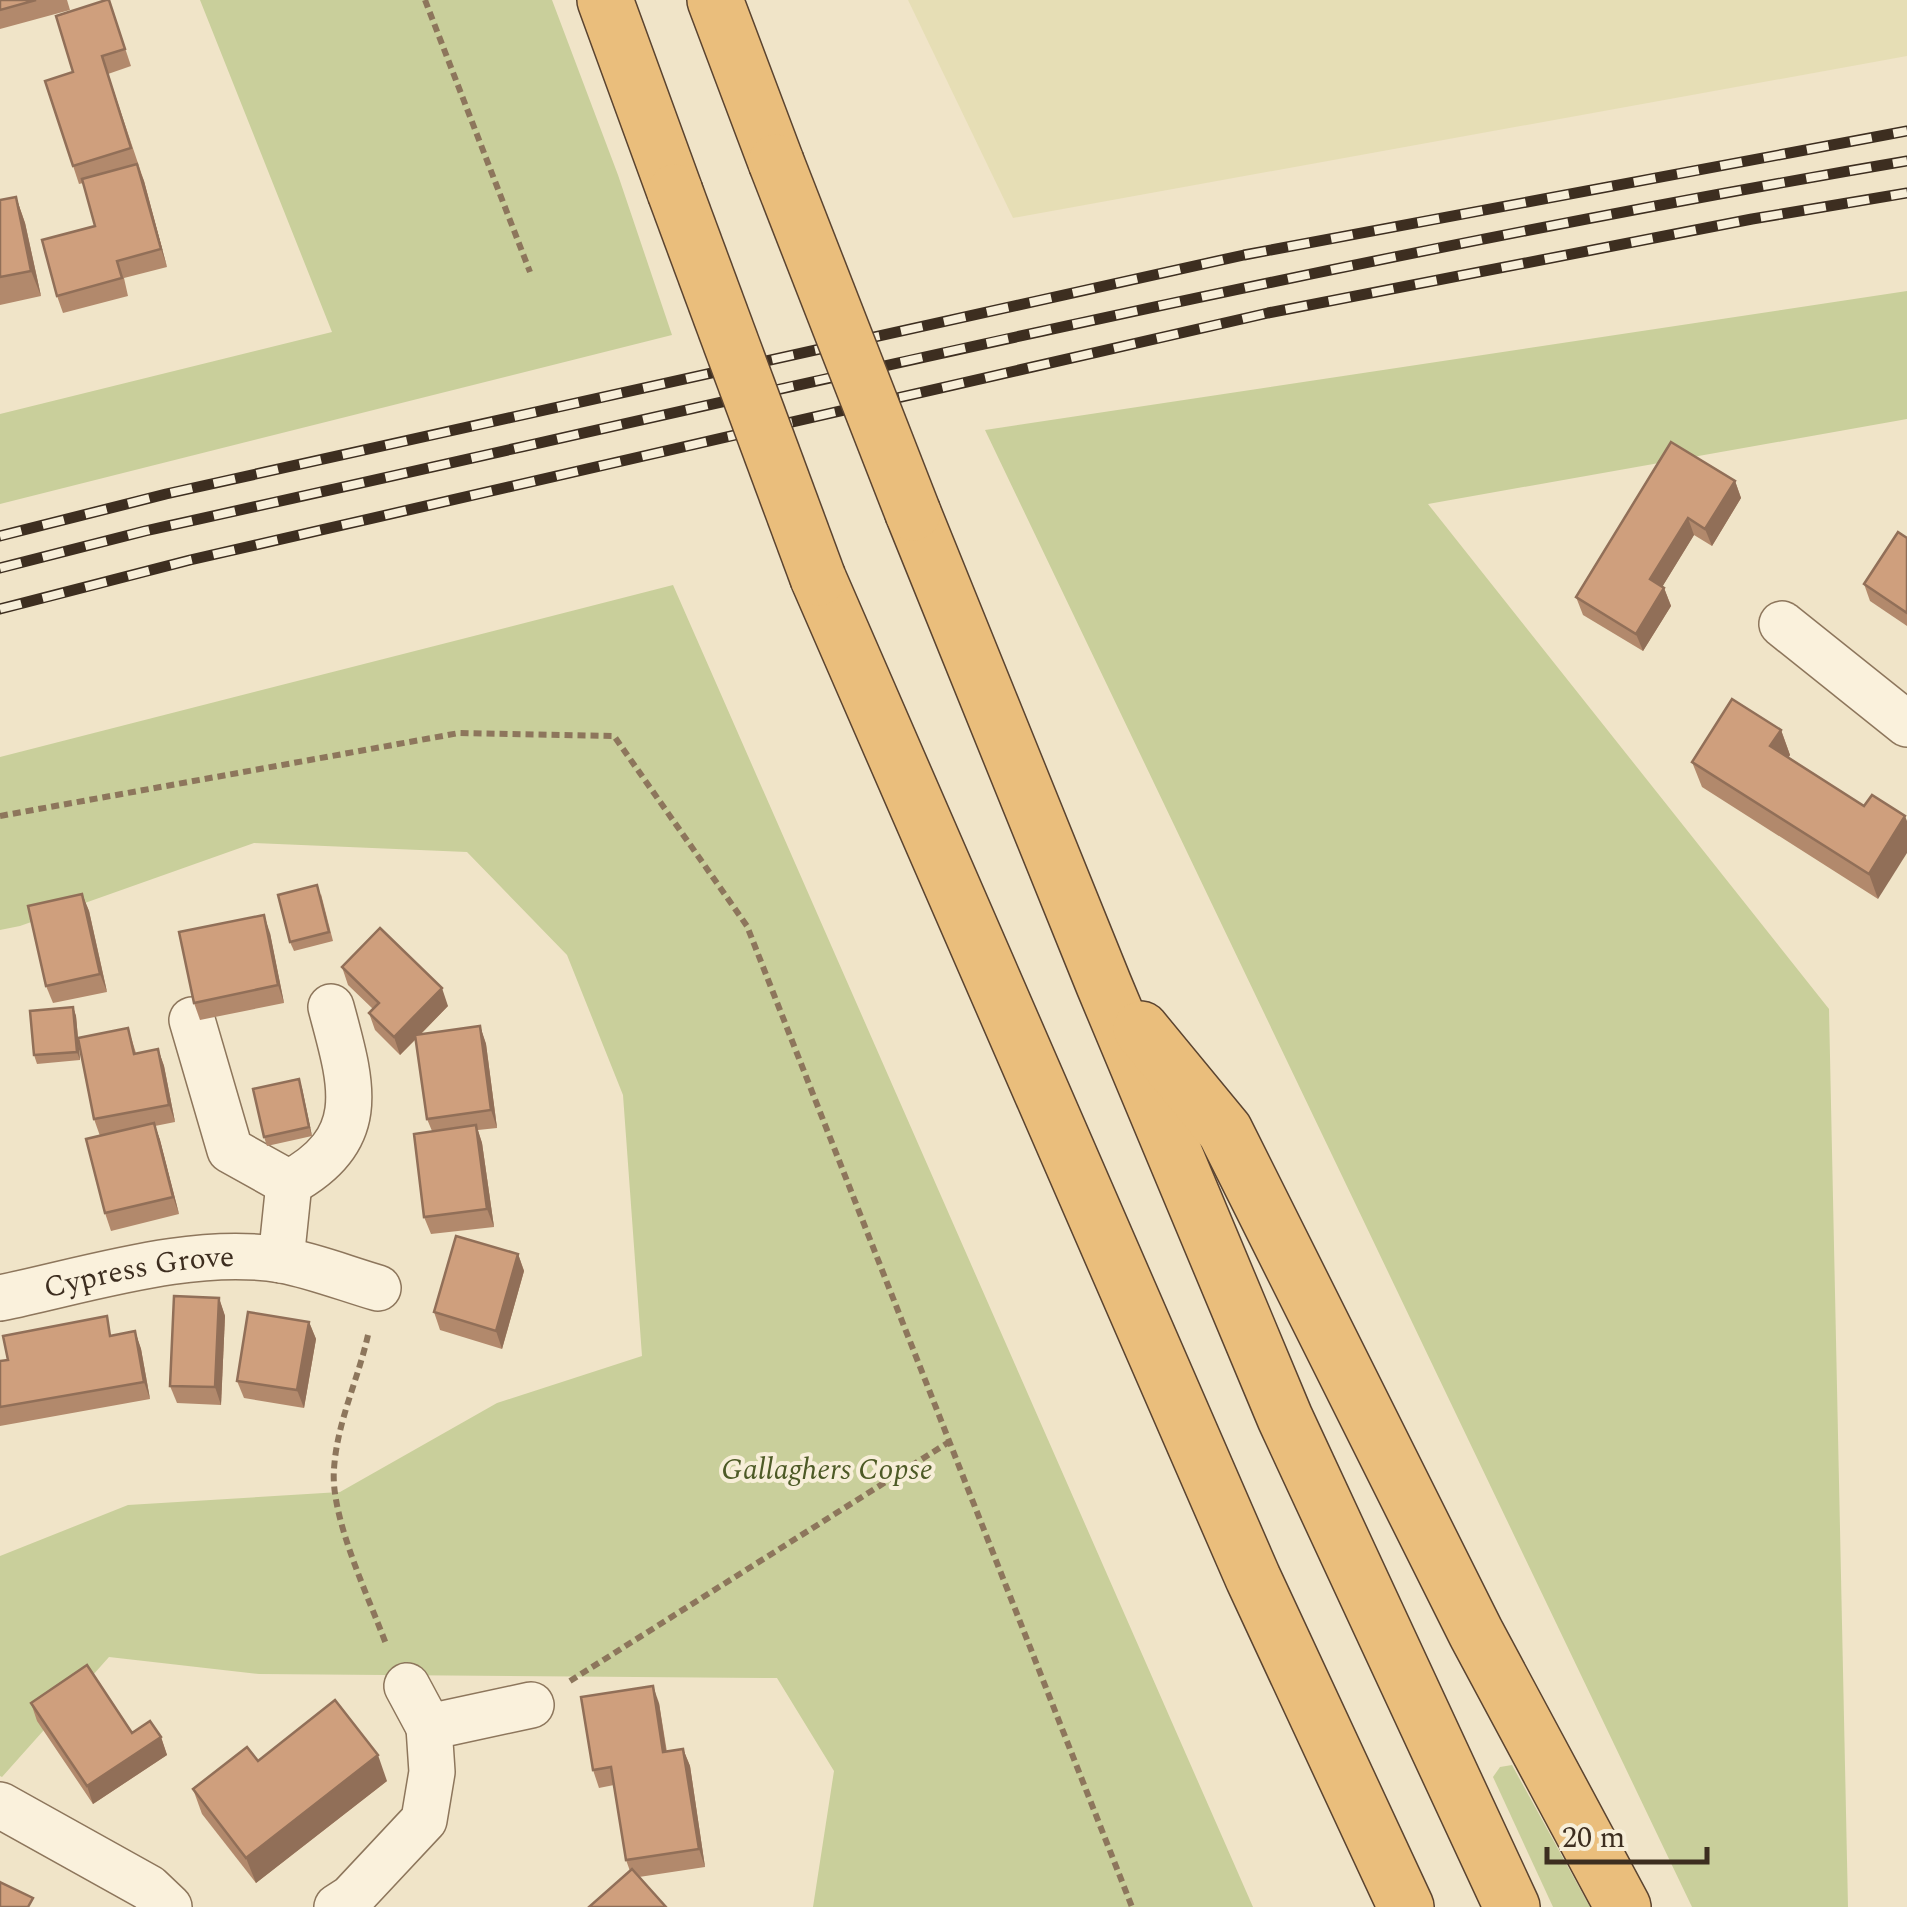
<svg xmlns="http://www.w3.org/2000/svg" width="1907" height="1907" font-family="Spectral,serif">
<rect width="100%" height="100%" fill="#f0e4c8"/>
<polygon fill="#e6deb5" points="908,0 1907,0 1907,56 1013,218"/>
<g fill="#c9cf9b">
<polygon points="200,0 552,0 618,175 672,335 0,504 0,414 332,332"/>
<polygon points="1907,291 1907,419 1428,504 1829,1009 1848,1907 1692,1907 985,430"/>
<polygon points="673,585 1253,1907 813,1907 834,1771 777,1678 259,1674 109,1657 2,1777 0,1776 0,1556 128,1505 340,1492 497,1403 642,1356 623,1095 567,955 467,852 254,843 20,926 0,930 0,757"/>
<polygon points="1512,1765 1590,1907 1553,1907 1493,1777 1500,1767"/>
</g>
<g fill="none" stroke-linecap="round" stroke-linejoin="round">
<g stroke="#8d765c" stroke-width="48">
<g id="minor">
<polyline points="1782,624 1907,724"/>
<polyline points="192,1020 230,1150 289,1183 281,1260"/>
<path d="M289 1183C370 1139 352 1085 331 1007"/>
<path id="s1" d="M0 1298C87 1280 193 1245 282 1260 314 1266 347 1279 378 1288"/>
<polyline points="407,1686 429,1727"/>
<polyline points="0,1805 149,1888 169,1907"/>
<polyline points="337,1907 351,1898 424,1820 432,1772 429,1727 531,1705"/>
</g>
</g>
<g stroke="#5b4430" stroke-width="58">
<g id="trunk">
<polyline points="605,0 675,192"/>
<polyline points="715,0 776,162"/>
<polyline points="913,513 1104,985 1285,1418 1512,1907"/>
<polyline points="818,578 1253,1578 1406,1907"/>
<polyline points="1141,1029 1225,1131 1476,1633 1623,1907"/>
</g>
</g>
<g stroke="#8d765c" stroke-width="6" stroke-dasharray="8 5" stroke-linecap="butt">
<polyline points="425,0 530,272"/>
<polyline points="0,816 459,733 614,736 747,926 1132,1907"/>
<path d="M368 1335C358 1380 337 1422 334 1469 330 1517 369 1598 386 1644"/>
<polyline points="570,1681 949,1442"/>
</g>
<use href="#minor" stroke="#faf1dc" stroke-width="45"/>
<use href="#trunk" stroke="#eabe7c" stroke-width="55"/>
<g stroke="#3d2e20" stroke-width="11">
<g id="rail">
<polyline points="0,536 166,494 1244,255 1907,131"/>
<path d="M0 568 145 531C731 402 1315 261 1907 161"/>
<polyline points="0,609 190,560 1268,313 1752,219 1907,193"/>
</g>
</g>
<use href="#rail" stroke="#f7eed8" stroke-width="8" stroke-dasharray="22" stroke-linecap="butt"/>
<g stroke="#5b4430" stroke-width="58" stroke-linecap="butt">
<g id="trunk-bridge">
<polyline points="776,162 913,513"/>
<polyline points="675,192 818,578"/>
</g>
</g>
<use href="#trunk-bridge" stroke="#eabe7c" stroke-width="55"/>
</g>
<g fill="#b2896c">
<polygon points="0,0 67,0 70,10 0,29"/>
<polygon points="109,0 131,66 108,74 144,181 167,267 124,278 128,296 63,313 57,296 95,226 83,183 79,184 45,81 73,72"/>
<polygon points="16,197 25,223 41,296 0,305 0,200"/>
<polygon points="1735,481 1741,498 1712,546 1694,535 1662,587 1664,588 1671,606 1643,651 1583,615 1576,597"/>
<polygon points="1907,538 1907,626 1870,601 1864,584"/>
<polygon points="1781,730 1790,755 1788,758 1864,806 1878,899 1702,787 1692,762"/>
<polygon points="82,894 89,911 107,992 53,1003 46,986"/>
<polygon points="321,894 333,941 294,951 290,942"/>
<polygon points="270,933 284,1003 200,1020 194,1003"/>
<polygon points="342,967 448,1006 421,1034 480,1026 486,1044 497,1128 478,1130 482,1143 494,1227 431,1234 424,1217 432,1131 427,1119 416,1039 400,1055 375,1030 369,1013 373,1009 348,985"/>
<polygon points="73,1007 76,1016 80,1060 37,1064 34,1055"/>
<polygon points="128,1028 136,1053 158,1049 164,1066 175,1122 155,1126 160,1140 179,1214 111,1231 105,1213 100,1136 94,1119"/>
<polygon points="299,1079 312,1136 267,1146 264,1137"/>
<polygon points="518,1254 524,1271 502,1349 440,1330 434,1312"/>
<polygon points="219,1298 225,1316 221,1405 177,1403 170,1386"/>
<polygon points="309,1322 316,1339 304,1408 244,1398 237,1381"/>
<polygon points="135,1331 141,1349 150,1399 0,1426 0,1361"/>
<polygon points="31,1703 132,1733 161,1737 167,1755 93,1804 37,1721"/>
<polygon points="659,1703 667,1752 683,1749 690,1766 705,1867 639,1877 630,1871 626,1860 614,1785 599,1788 593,1770"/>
<polygon points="258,1761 387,1781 256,1883 202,1814 193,1789"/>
</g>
<g fill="#916f58">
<polygon points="137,164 144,181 167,267 161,249"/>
<polygon points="16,197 25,223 41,296 31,271"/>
<polygon points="1735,481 1741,498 1712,546 1705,529"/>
<polygon points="1688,518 1694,535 1656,597 1650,579"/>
<polygon points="1664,588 1671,606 1643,651 1636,634"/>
<polygon points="1781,730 1790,755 1779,772 1770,746"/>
<polygon points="1905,816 1907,821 1907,853 1878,899 1869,874"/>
<polygon points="82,894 89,911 107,992 100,974"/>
<polygon points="264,915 270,933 284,1003 278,985"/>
<polygon points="442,988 448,1006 400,1055 394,1037"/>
<polygon points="73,1007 76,1016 80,1060 77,1052"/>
<polygon points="480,1026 486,1044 497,1128 491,1110"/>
<polygon points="158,1049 164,1066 175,1122 169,1105"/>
<polygon points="299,1079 302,1088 312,1136 309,1127"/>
<polygon points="154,1123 160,1140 179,1214 173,1197"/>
<polygon points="476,1125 482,1143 494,1227 487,1209"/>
<polygon points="518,1254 524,1271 502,1349 496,1331"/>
<polygon points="219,1298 225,1316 221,1405 215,1387"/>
<polygon points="309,1322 316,1339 304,1408 297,1390"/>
<polygon points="135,1331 141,1349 150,1399 144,1382"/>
<polygon points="653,1686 659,1703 669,1770 663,1752"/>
<polygon points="161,1737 167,1755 93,1804 87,1786"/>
<polygon points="683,1749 690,1766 705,1867 699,1849"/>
<polygon points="378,1755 387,1781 256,1883 246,1858"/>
</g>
<g fill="#cf9f7d" stroke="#916f58" stroke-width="2.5">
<polygon points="0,0 36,0 0,10"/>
<polygon points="106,0 109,0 125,49 102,56 131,148 73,166 45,81 73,72 56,16"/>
<polygon points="137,164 161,249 117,261 122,278 57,296 42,240 95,226 82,179"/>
<polygon points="16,197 31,271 0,277 0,200"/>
<polygon points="1671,442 1735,481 1705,529 1688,518 1650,579 1664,588 1636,634 1576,597"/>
<polygon points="1898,532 1907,538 1907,613 1864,584"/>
<polygon points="1732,699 1781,730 1770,746 1864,806 1872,795 1905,816 1869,874 1692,762"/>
<polygon points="317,885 329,932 290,942 278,895"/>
<polygon points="82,894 100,974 46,986 28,906"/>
<polygon points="264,915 278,985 194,1003 179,932"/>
<polygon points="380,928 442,988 394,1037 369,1013 379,1003 342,967"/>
<polygon points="73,1007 77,1052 34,1055 30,1011"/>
<polygon points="480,1026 491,1110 427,1119 415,1035"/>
<polygon points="128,1028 134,1054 158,1049 169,1105 94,1119 78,1038"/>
<polygon points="299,1079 309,1127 264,1137 253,1089"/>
<polygon points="154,1123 173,1197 105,1213 86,1139"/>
<polygon points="476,1125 487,1209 424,1217 414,1134"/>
<polygon points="456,1236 518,1254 496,1331 434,1312"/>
<polygon points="174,1296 219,1298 215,1387 170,1386"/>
<polygon points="248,1312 309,1322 297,1390 237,1381"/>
<polygon points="107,1316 110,1336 135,1331 144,1382 0,1407 0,1361 8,1360 3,1336"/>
<polygon points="87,1665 132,1733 150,1721 161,1737 87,1786 31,1703"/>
<polygon points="653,1686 663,1752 683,1749 699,1849 626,1860 611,1767 593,1770 581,1697"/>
<polygon points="335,1700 378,1755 246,1858 193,1789 247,1747 258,1761"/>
<polygon points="632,1869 666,1907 589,1907"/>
<polygon points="0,1882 33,1898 28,1907 0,1907"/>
</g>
<g text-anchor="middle" stroke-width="8" stroke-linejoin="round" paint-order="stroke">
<g font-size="30" fill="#3d2e20" stroke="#f7eed8">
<text dy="10" stroke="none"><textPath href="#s1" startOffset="142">Cypress Grove</textPath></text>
</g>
<g font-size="30" font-style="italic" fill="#4d5a26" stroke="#f7eed8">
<text x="827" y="1479">Gallaghers Copse</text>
</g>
</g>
<path d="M1547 1847v15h160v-15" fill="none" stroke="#3d2e20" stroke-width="5"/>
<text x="1562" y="1847" font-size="30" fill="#3d2e20" stroke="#f7eed8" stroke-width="8" paint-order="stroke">20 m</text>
</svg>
